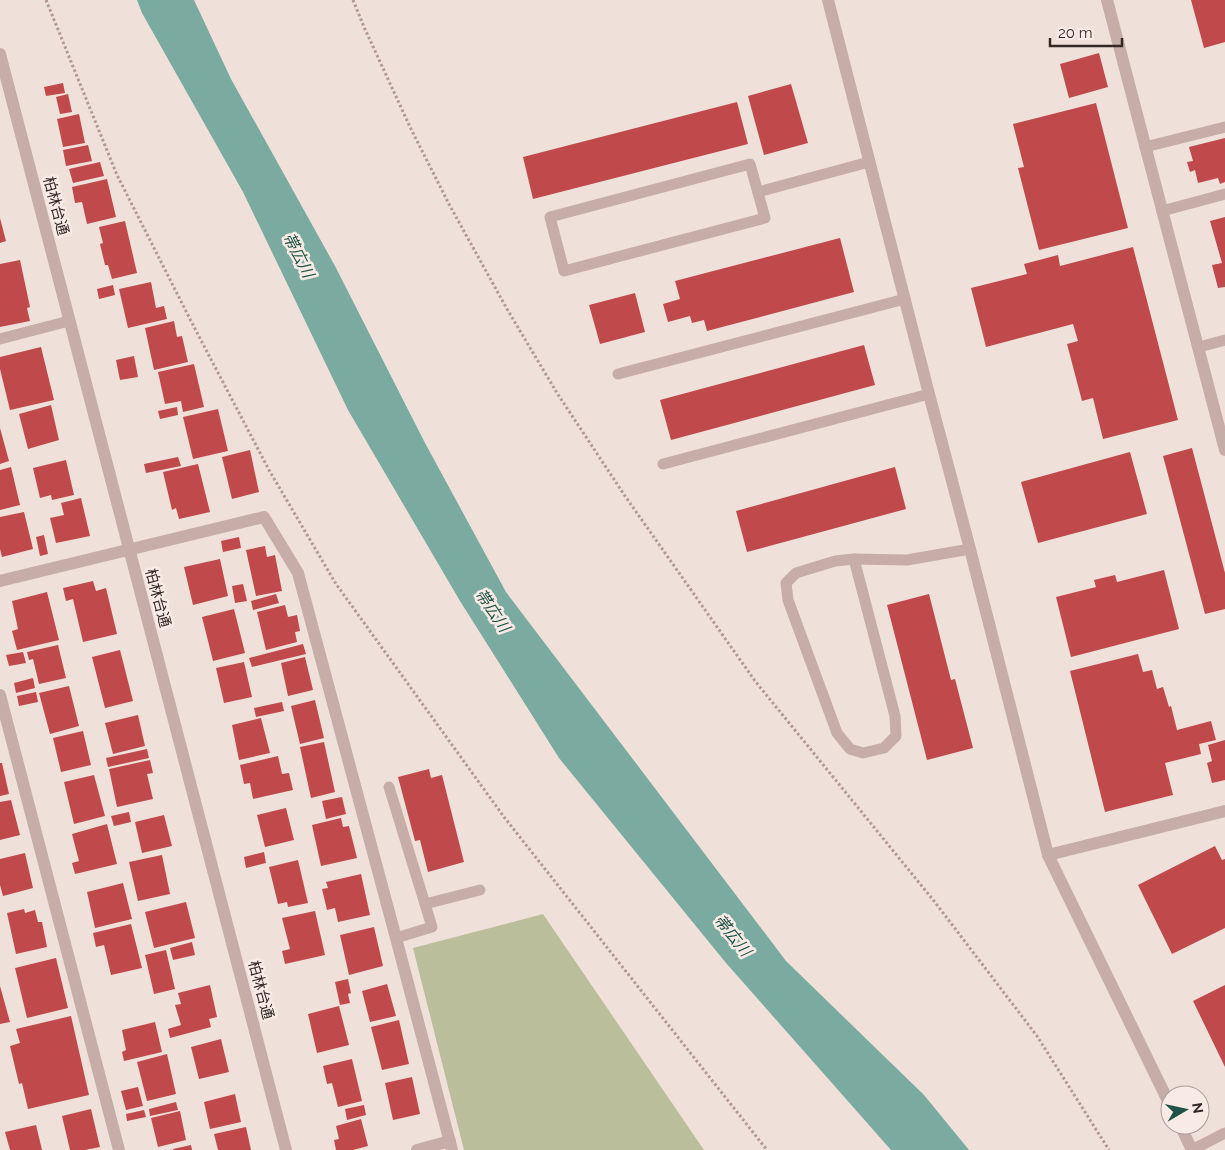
<svg xmlns="http://www.w3.org/2000/svg" width="1225" height="1150" font-family="Raleway,'Noto Sans JP',sans-serif">
<rect width="100%" height="100%" fill="#f0e0da"/>
<polygon fill="#bbbe9b" points="543,914 704,1150 464,1150 413,948"/>
<polygon fill="#7baba0" points="137,0 194,0 231,79 335,266 425,443 506,592 786,961 924,1095 969,1150 891,1150 726,963 559,758 460,601 348,410 243,192 142,13"/>
<g fill="#bf494b">
<polygon points="1191,0 1225,0 1225,42 1204,48"/>
<polygon points="1099,53 1108,87 1069,98 1060,64"/>
<polygon points="63,83 65,93 46,96 44,87"/>
<polygon points="791,84 808,143 764,155 748,96"/>
<polygon points="68,94 72,112 60,114 56,97"/>
<polygon points="737,102 748,144 533,199 523,157"/>
<polygon points="1096,103 1128,228 1039,250 1018,168 1024,167 1013,124"/>
<polygon points="79,114 85,143 63,147 57,119"/>
<polygon points="1225,138 1225,182 1220,184 1218,178 1198,183 1195,170 1190,172 1187,162 1193,161 1189,147"/>
<polygon points="88,145 92,161 66,166 63,150"/>
<polygon points="100,162 104,176 73,183 69,169"/>
<polygon points="107,179 116,217 87,224 82,202 75,203 72,187"/>
<polygon points="1225,217 1225,287 1218,288 1212,265 1222,263 1210,221"/>
<polygon points="0,218 6,241 0,243"/>
<polygon points="125,221 137,273 112,279 108,265 105,265 100,244 103,243 99,227"/>
<polygon points="840,238 854,292 707,331 704,320 692,323 690,316 668,322 663,304 680,299 675,281"/>
<polygon points="1133,247 1178,420 1103,439 1093,398 1082,401 1067,344 1078,341 1073,324 986,347 971,288 1027,274 1024,264 1058,255 1060,266"/>
<polygon points="20,260 30,307 27,308 30,321 0,327 0,264"/>
<polygon points="151,282 156,308 164,306 167,319 128,328 119,289"/>
<polygon points="113,285 115,295 99,299 97,289"/>
<polygon points="635,293 645,332 600,344 589,305"/>
<polygon points="174,321 177,337 182,336 188,362 154,370 145,328"/>
<polygon points="864,345 875,385 671,440 660,400"/>
<polygon points="41,347 54,400 10,410 0,369 0,357"/>
<polygon points="134,356 138,377 120,380 116,360"/>
<polygon points="194,364 204,407 183,412 181,401 165,404 158,372"/>
<polygon points="51,405 59,440 28,449 19,414"/>
<polygon points="177,407 178,415 160,419 158,411"/>
<polygon points="218,409 228,451 193,459 183,417"/>
<polygon points="0,428 9,461 0,464"/>
<polygon points="1192,448 1225,573 1225,609 1205,614 1163,456"/>
<polygon points="250,450 259,492 232,499 222,457"/>
<polygon points="1130,452 1147,514 1038,543 1021,482"/>
<polygon points="178,457 181,466 146,473 144,464"/>
<polygon points="66,460 74,495 52,500 51,495 40,498 33,468"/>
<polygon points="198,464 210,512 179,519 176,508 172,510 163,472"/>
<polygon points="11,467 20,505 0,510 0,470"/>
<polygon points="895,467 906,509 747,552 736,511"/>
<polygon points="81,498 90,536 56,543 50,518 64,515 61,503"/>
<polygon points="24,512 33,549 2,557 0,549 0,517"/>
<polygon points="44,535 48,554 40,556 36,537"/>
<polygon points="239,537 241,548 223,552 221,541"/>
<polygon points="265,546 267,557 275,555 282,591 256,596 246,550"/>
<polygon points="220,559 228,596 193,605 184,567"/>
<polygon points="1164,570 1179,629 1071,657 1056,597 1096,587 1094,580 1115,575 1117,582"/>
<polygon points="93,581 96,591 106,588 117,634 83,642 73,599 66,601 63,588"/>
<polygon points="243,584 247,601 235,603 232,586"/>
<polygon points="47,592 59,640 17,650 12,631 18,629 12,601"/>
<polygon points="276,594 279,603 253,610 251,601"/>
<polygon points="929,594 951,680 955,679 973,748 927,760 887,605"/>
<polygon points="285,605 288,617 297,615 300,631 295,632 297,642 266,650 257,612"/>
<polygon points="234,609 245,653 213,661 202,617"/>
<polygon points="303,644 306,654 252,667 249,658"/>
<polygon points="58,645 66,678 39,684 33,659 29,660 27,652"/>
<polygon points="120,650 133,701 105,708 92,657"/>
<polygon points="23,652 26,663 9,666 6,655"/>
<polygon points="1138,654 1143,672 1152,670 1157,689 1163,687 1169,707 1171,706 1177,730 1211,721 1216,740 1199,744 1201,754 1165,763 1173,795 1105,812 1070,671"/>
<polygon points="305,657 313,690 288,696 281,663"/>
<polygon points="244,662 252,697 224,703 216,668"/>
<polygon points="33,678 35,688 16,693 14,683"/>
<polygon points="69,686 79,726 50,734 39,693"/>
<polygon points="36,692 38,702 19,706 17,696"/>
<polygon points="315,700 324,738 300,744 291,706"/>
<polygon points="282,702 284,711 256,717 254,708"/>
<polygon points="138,715 145,746 113,754 105,723"/>
<polygon points="261,718 270,753 239,760 232,725"/>
<polygon points="83,731 91,765 61,772 53,738"/>
<polygon points="1225,740 1225,780 1212,783 1207,763 1212,761 1208,745"/>
<polygon points="324,742 335,792 311,798 300,747"/>
<polygon points="147,749 149,758 108,767 106,758"/>
<polygon points="278,756 282,774 289,773 293,790 253,799 250,783 244,784 240,765"/>
<polygon points="150,760 153,773 147,774 153,799 117,807 109,769"/>
<polygon points="0,763 2,763 9,794 0,796"/>
<polygon points="429,769 431,778 442,775 464,862 428,872 420,840 415,841 398,777"/>
<polygon points="94,775 105,816 74,824 64,782"/>
<polygon points="342,797 346,814 326,819 322,801"/>
<polygon points="11,800 20,835 0,840 0,802"/>
<polygon points="286,808 294,840 265,847 257,815"/>
<polygon points="129,812 131,822 114,826 111,816"/>
<polygon points="164,815 172,846 142,853 135,822"/>
<polygon points="341,818 343,827 349,826 357,858 321,866 312,825"/>
<polygon points="107,824 117,864 75,874 72,863 79,861 72,834"/>
<polygon points="1215,846 1222,860 1225,859 1225,928 1172,954 1138,885"/>
<polygon points="264,852 266,863 246,868 244,857"/>
<polygon points="25,853 33,888 3,896 0,885 0,859"/>
<polygon points="162,855 170,894 138,901 129,862"/>
<polygon points="298,860 308,903 288,907 287,902 278,904 269,867"/>
<polygon points="361,874 370,915 338,922 335,908 327,910 322,889 328,888 326,882"/>
<polygon points="123,883 132,919 95,928 87,892"/>
<polygon points="186,902 195,938 154,948 145,912"/>
<polygon points="24,909 25,913 35,910 38,922 42,922 47,947 16,954 7,913"/>
<polygon points="315,911 325,955 285,964 282,951 290,949 282,918"/>
<polygon points="131,924 142,968 111,975 104,945 96,947 93,933"/>
<polygon points="374,927 383,966 349,975 340,935"/>
<polygon points="192,942 195,955 173,960 170,948"/>
<polygon points="166,950 175,989 154,994 145,955"/>
<polygon points="56,958 68,1008 27,1018 15,968"/>
<polygon points="348,979 351,993 348,994 350,1003 340,1005 335,982"/>
<polygon points="387,984 396,1016 370,1022 362,991"/>
<polygon points="210,985 217,1017 209,1019 211,1027 170,1038 168,1029 181,1025 175,1005 181,1004 178,993"/>
<polygon points="1225,985 1225,1067 1193,1001"/>
<polygon points="0,986 10,1022 0,1024"/>
<polygon points="339,1006 349,1045 317,1053 308,1014"/>
<polygon points="71,1016 89,1095 28,1109 22,1083 19,1084 10,1046 20,1043 16,1029"/>
<polygon points="399,1020 409,1064 382,1070 371,1027"/>
<polygon points="155,1022 162,1052 124,1061 122,1052 126,1050 122,1030"/>
<polygon points="221,1039 229,1072 199,1079 191,1047"/>
<polygon points="167,1054 176,1094 147,1101 137,1062"/>
<polygon points="352,1059 362,1101 338,1107 332,1083 327,1084 323,1066"/>
<polygon points="412,1077 420,1114 393,1120 385,1083"/>
<polygon points="138,1087 143,1106 126,1110 121,1091"/>
<polygon points="235,1094 241,1122 210,1129 204,1102"/>
<polygon points="176,1102 178,1110 150,1116 149,1109"/>
<polygon points="364,1105 366,1115 347,1120 345,1109"/>
<polygon points="91,1109 100,1147 85,1150 70,1150 62,1116"/>
<polygon points="144,1110 146,1117 127,1121 126,1114"/>
<polygon points="180,1111 186,1140 158,1147 151,1118"/>
<polygon points="361,1119 368,1146 353,1150 336,1150 334,1140 339,1139 336,1126"/>
<polygon points="36,1125 42,1150 10,1150 5,1132"/>
<polygon points="246,1127 251,1150 218,1150 214,1134"/>
<polygon points="191,1145 192,1150 173,1150 173,1149"/>
</g>
<g fill="none" stroke-linecap="round" stroke-linejoin="round">
<g stroke="#b39791" stroke-width="3" stroke-dasharray="2.5 2.5" stroke-linecap="butt">
<polyline points="46,0 117,175 193,325 269,470 336,584 504,817 767,1150"/>
<polyline points="353,0 364,27 411,129 450,206 507,309 557,393 625,496 755,681 934,901 1037,1036 1109,1150"/>
</g>
<g stroke="#c7ada7" stroke-width="11">
<polyline points="1145,147 1225,127"/>
<polygon points="750,164 765,218 564,271 550,217"/>
<polyline points="758,192 869,162"/>
<polyline points="1162,211 1225,194"/>
<polyline points="0,339 69,321"/>
<polyline points="1199,347 1225,340"/>
<polyline points="618,374 905,299"/>
<polyline points="663,464 929,394"/>
<polygon points="854,559 895,716 896,736 884,748 863,753 850,749 837,733 788,600 786,583 796,573 835,561"/>
<polyline points="854,559 907,560 970,549"/>
<polyline points="389,787 425,904"/>
<polyline points="396,938 432,927 425,904 480,890"/>
<polyline points="1192,1150 1225,1133"/>
</g>
<g stroke="#c7ada7" stroke-width="12">
<polyline points="828,0 929,394 970,549 1048,855 1170,1105"/>
<polyline points="1107,0 1225,450"/>
<polyline points="0,54 286,1150"/>
<polyline points="0,581 264,517 298,573 396,938 452,1150"/>
<polyline points="0,695 119,1150"/>
<polyline points="1048,855 1225,811"/>
<polyline points="1180,1125 1192,1150"/>
<polyline points="417,1150 450,1141"/>
</g>
</g>
<g text-anchor="middle" stroke-width="5" stroke-linejoin="round" paint-order="stroke">
<g font-size="15" fill="#342827" stroke="#f8ebe6">
<text transform="translate(56 206) rotate(75)" y="5">柏林台通</text>
<text transform="translate(158 598) rotate(75)" y="5">柏林台通</text>
<text transform="translate(261 990) rotate(75)" y="5">柏林台通</text>
</g>
<g font-size="16" font-style="italic" fill="#1f5348" stroke="#f8ebe6">
<text transform="translate(299 255) rotate(63)" y="6">帯広川</text>
<text transform="translate(493 610) rotate(56)" y="6">帯広川</text>
<text transform="translate(733 935) rotate(51)" y="6">帯広川</text>
</g>
</g>
<g transform="translate(1185 1110) rotate(81)"><circle r="24" fill="#f8ebe6" stroke="#aa9d9a"/>
<path d="M0-4L9 19L0 12L-9 19Z" fill="#1f5348"/>
<text y="-8" font-size="14" font-weight="bold" text-anchor="middle" fill="#342827">N</text>
</g>
<path d="M1050 38v8h72v-8" fill="none" stroke="#342827" stroke-width="2.5"/>
<text x="1058" y="38" font-size="15" fill="#342827" stroke="#f8ebe6" stroke-width="4" paint-order="stroke">20 m</text>
</svg>
